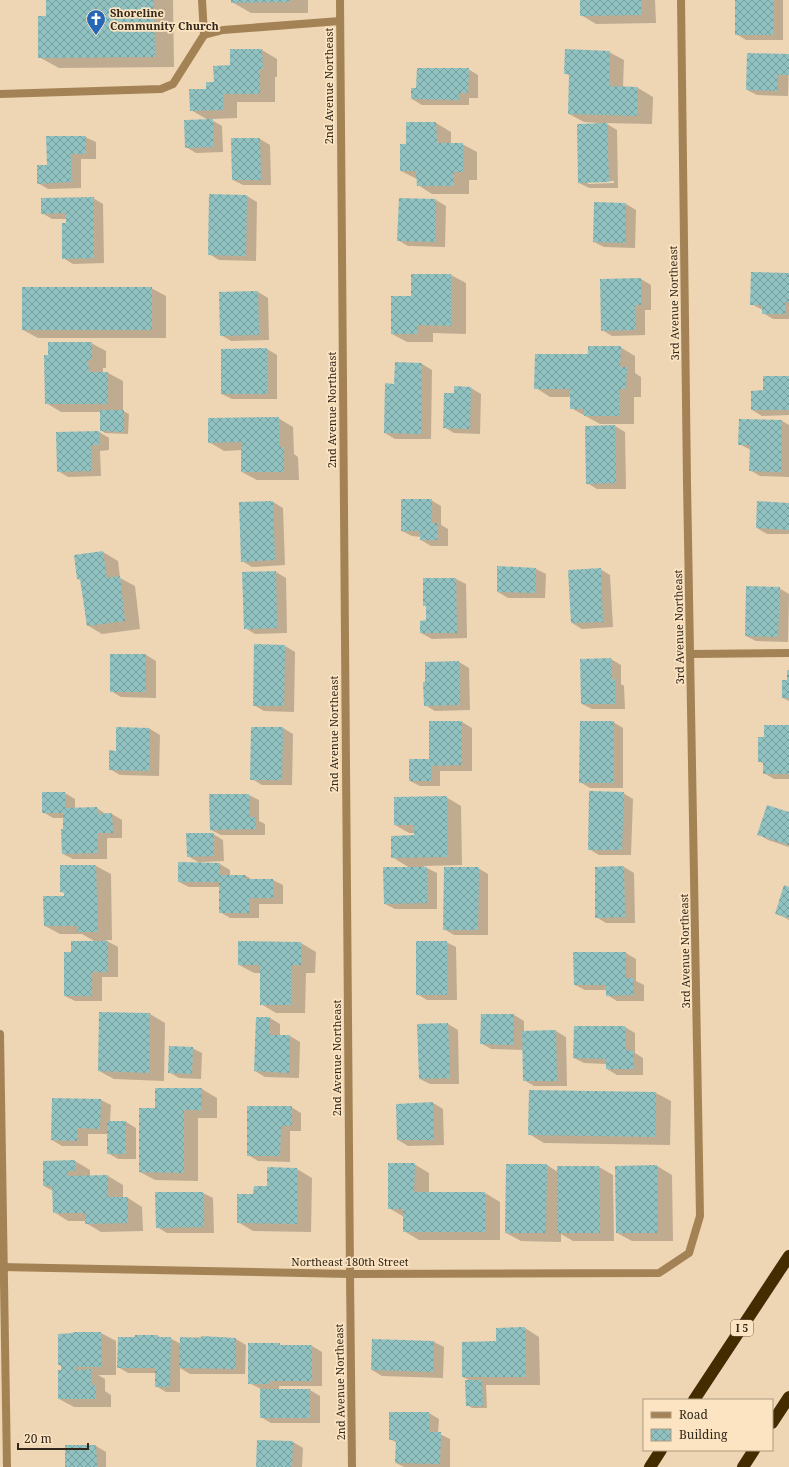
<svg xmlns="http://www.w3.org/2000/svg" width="789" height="1467" font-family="'Noto Serif',serif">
<defs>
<pattern id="building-cross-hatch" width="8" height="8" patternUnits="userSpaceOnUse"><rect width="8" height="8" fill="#91c2c2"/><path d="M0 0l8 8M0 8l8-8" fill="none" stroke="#779e9d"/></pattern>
</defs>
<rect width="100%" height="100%" fill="#eed6b5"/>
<g fill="#0003" fill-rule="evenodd">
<polygon points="47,0 173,0 174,67 59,68 39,57 47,17"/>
<polygon points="232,0 308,0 308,13 251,13 232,2"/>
<polygon points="581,0 655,0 656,23 596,24 581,15"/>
<polygon points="736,0 783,0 783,40 746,40 736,34"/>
<polygon points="262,50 277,59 277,77 275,77 275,102 237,102 237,118 210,119 222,126 223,152 196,153 186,147 208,120 191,110 207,90 231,66"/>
<path d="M609 52 624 60 623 87 638 88 653 97 652 124 605 123 617 130 618 188H589L579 183 598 123 584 122 569 114 570 76 565 73ZM614 181V183L588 184V182Z"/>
<polygon points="789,55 788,96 757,95 747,90"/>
<polygon points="468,69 478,75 478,98 469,98 469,105 422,105 412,99 417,89"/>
<polygon points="407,123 436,123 451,132 451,144 462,144 477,152 477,180 469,180 469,194 432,194 418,185 417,179 401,171 407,145"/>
<polygon points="85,137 96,142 96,159 81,159 81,188 48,189 38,183 48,166"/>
<polygon points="232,139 260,139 270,145 271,185 243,185 233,180"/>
<polygon points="247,196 257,202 256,261 219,260 209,254"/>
<polygon points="93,198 103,204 104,263 73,264 63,258 67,219 52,219 42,213"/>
<polygon points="436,200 446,206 445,247 408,246 398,240"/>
<polygon points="626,204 636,210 635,248 604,247 594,242"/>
<polygon points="789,274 789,319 773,319 763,313 763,310 751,304"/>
<polygon points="412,275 451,275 466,283 466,334 433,333 433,342 407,342 392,334 412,297"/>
<polygon points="641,279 651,285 651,310 645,310 645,335 612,336 602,330"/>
<polygon points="151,288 166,296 166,338 38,338 23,330"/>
<polygon points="258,292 268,298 269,340 231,341 221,335"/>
<polygon points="91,343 106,351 106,368 103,368 103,373 108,373 123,381 123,411 129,414 128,434 105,433 101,430 101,412 61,412 46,403"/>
<polygon points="620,347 635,356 635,373 641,377 641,397 634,397 634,424 600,424 571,408 571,397 550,397 536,388 589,355"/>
<polygon points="267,349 277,355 277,399 232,399 222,394"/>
<polygon points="396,363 422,364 432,370 431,439 395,439 385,433 395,385"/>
<polygon points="789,377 789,415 762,416 752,410 764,391"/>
<polygon points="471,388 481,394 480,434 454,433 444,427 455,394"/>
<polygon points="278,418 293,427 294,454 298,457 299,480 257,480 242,472 242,450 224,451 209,442"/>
<polygon points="782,421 789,425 789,477 760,476 750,470 751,450 739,444"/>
<polygon points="615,426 625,432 626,489 597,489 587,483 586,427"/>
<polygon points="99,432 109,438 109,450 100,451 101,476 68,477 58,471"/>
<polygon points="431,500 441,506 441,525 448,529 448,546 431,546 421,540 421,537 412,536 402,531"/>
<polygon points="273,502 283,508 285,565 252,567 242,561"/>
<polygon points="789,504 789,534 767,534 757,528"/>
<polygon points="103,552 118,561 120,578 135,586 140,629 102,634 87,625 82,581 78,579"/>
<polygon points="536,569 546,574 545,598 508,598 498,592"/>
<polygon points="600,569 610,575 613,627 582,629 572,623"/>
<polygon points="276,572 286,578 287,633 255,634 245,628"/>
<polygon points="456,579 466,584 467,638 432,639 421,633 427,621 427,607 424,605"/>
<polygon points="779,588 789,594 788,642 756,641 746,636"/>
<polygon points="255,645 285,646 295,652 294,712 264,711 254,705"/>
<polygon points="146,655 156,661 156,698 121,697 111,691"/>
<polygon points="611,659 621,665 621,684 624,686 625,709 592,709 582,704 581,660"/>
<polygon points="459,662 469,668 470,710 435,711 425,705 426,663"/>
<polygon points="789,671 789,701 783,698"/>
<polygon points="462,722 472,728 472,771 440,771 440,786 420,786 410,781 430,760"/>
<polygon points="613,722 623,728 623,788 590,788 580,782"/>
<polygon points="789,726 789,779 774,779 764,773 764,764 759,761"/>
<polygon points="283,728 293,734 292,785 262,785 252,779"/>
<polygon points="150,729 160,735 159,776 120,775 110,769 117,752"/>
<polygon points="65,793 75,799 75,809 97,808 107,815 112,814 122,820 122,838 107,838 107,859 73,859 63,854 64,818 53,818 43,812"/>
<polygon points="623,793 633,799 631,855 599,855 589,849"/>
<polygon points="249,795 259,800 259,821 265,824 265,835 221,835 211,830"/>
<polygon points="446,797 461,806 462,865 423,866 437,873 437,909 395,909 385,904 410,868 392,857 415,836 415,833 409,833 395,825"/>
<polygon points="789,813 789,847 768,840 758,834"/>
<polygon points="213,834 223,840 224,861 201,862 201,864 220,864 230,870 230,876 246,876 253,880 273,880 283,885 283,904 259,904 259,918 230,918 220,912 220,887 189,887 179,882 201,864 188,856"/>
<polygon points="61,866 96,866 111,874 112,940 105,940 118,947 118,977 102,977 102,1001 75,1001 65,996 72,953 96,942 82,934 60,934 45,926 65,897 65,894 61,891"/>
<polygon points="624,867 634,873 635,923 606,923 596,917 596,868"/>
<polygon points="478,868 488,874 488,935 454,935 444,929"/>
<polygon points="789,888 789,920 776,913"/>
<polygon points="446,942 456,947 457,1000 427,1000 417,994"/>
<polygon points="301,943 316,952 315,973 306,973 305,1013 276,1013 261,1004 261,973 254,973 239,965"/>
<polygon points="626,953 636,959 636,981 644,985 644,1001 617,1001 607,995 607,990 585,990 575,985"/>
<polygon points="100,1013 150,1014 165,1023 164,1081 114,1079 99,1071"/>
<polygon points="482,1015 514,1015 524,1021 524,1032 556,1031 566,1037 567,1086 534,1086 524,1080 524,1050 491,1049 481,1043"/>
<polygon points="257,1018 270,1018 280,1024 280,1036 290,1036 300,1042 299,1078 265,1077 255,1071"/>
<polygon points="448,1024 458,1030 459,1084 430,1084 420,1079"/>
<polygon points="625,1027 635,1033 635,1053 643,1058 643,1075 617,1075 607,1069 607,1064 584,1063 574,1058"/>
<polygon points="192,1048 202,1053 201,1079 179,1078 169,1072"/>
<polygon points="202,1089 217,1098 217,1118 198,1118 198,1181 155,1180 140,1172 156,1109"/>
<polygon points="656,1093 671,1101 670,1145 544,1143 529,1134"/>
<polygon points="101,1100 111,1105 110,1122 126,1122 136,1128 136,1159 118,1159 108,1153 108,1134 88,1134 88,1146 62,1146 52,1140"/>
<polygon points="433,1103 443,1109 444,1145 408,1146 398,1140"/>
<polygon points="291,1107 301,1113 301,1131 290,1131 290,1162 258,1161 248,1155"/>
<polygon points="75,1161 90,1170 90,1176 108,1176 123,1185 123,1198 128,1198 142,1207 143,1231 101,1232 86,1223 86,1221 68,1221 54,1212 53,1191 44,1186 44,1162"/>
<polygon points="414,1164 429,1173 429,1193 485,1193 500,1202 500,1240 419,1240 404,1231 404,1217 389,1208"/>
<polygon points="547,1165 558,1172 599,1167 613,1175 614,1241 573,1241 561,1234 561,1242 521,1241 506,1233"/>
<polygon points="657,1166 672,1175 673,1241 632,1241 617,1233 616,1167"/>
<polygon points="268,1168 297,1169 312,1178 311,1232 253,1231 238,1222 254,1195 268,1187"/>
<polygon points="156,1193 203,1193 213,1198 214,1233 167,1233 157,1227"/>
<polygon points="525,1328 539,1337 540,1385 486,1385 487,1408 472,1408 467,1405 471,1381 463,1377 497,1342"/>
<polygon points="74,1333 101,1333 116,1341 116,1375 98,1375 105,1379 105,1391 111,1395 111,1407 74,1407 59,1399 62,1366 59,1365"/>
<polygon points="158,1336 162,1338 170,1338 181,1344 181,1338 219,1337 236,1339 246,1345 245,1374 190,1374 180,1368 180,1392 166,1392 156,1386 156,1373 128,1373 118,1367"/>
<polygon points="373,1340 434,1342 444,1347 443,1378 382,1376 372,1370"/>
<polygon points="279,1344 283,1346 312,1346 322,1352 322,1386 279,1386 279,1390 310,1390 320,1396 320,1423 271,1423 261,1417 261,1389 249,1383"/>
<polygon points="429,1413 439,1419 438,1433 450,1439 450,1467 404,1467 396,1463 397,1443 390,1439"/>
<polygon points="258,1441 293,1442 303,1448 302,1467 257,1467"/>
<polygon points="66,1446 96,1446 106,1452 106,1467 66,1467"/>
</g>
<g fill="url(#building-cross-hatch)">
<polygon points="46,0 154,0 155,57 38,58 38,16 46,16"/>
<polygon points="231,0 289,0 289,2 231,3"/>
<polygon points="580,0 641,0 641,15 580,16"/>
<polygon points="735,0 774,0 773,35 735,35"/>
<polygon points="230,49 262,49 263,69 260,69 260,94 223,94 223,110 190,111 189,89 206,89 206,82 214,82 213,66 230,65"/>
<polygon points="565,49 610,51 609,86 638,87 637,116 568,114 569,74 564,74"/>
<polygon points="747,53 789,54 789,75 778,75 778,91 746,90"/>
<polygon points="417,68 469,68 468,93 459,93 459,100 411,99 411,88 416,88"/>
<polygon points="213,119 213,147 185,148 184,120"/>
<polygon points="406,122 436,122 437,143 463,143 463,172 454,172 454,186 417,186 416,171 400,171 400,144 406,144"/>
<polygon points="607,123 609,182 578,183 577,124"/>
<polygon points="46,136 86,136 86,154 71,154 71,182 37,184 37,165 47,165"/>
<polygon points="231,138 260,138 261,180 232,180"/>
<polygon points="209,194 247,195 246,256 208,255"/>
<polygon points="94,197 94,258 62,259 62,223 66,223 66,213 41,214 41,198"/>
<polygon points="399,198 436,199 435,242 397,241"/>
<polygon points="594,202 626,203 626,243 593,242"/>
<polygon points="751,272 789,273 789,302 785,302 785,314 762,314 762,305 750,305"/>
<polygon points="411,274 451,274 451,326 418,325 418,334 391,334 391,296 411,296"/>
<polygon points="641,278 641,305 635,305 636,330 601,331 600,279"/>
<rect x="22" y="287" width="130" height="43"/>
<polygon points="258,291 259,335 220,336 219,292"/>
<polygon points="48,342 92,342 92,360 88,360 89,372 108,372 108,404 45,404 44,355 48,355"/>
<polygon points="588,346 621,346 620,367 627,367 626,389 619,389 619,416 584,416 584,409 570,409 570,389 534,389 535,354 588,354"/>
<polygon points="267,348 267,394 221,394 221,349"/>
<polygon points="395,362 422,363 421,434 384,433 385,383 394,384"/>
<polygon points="763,376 789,376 789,410 751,410 751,391 763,390"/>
<polygon points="454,386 471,387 470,429 443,428 444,393 454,393"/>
<polygon points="100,410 124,410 124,432 100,431"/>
<polygon points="279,417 279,447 284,447 284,472 241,472 241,442 208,443 208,418"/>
<polygon points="739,419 782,420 781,472 749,471 750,445 738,445"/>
<polygon points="615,425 616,483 586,484 585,426"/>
<polygon points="99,431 99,445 91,445 91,471 57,472 56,432"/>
<polygon points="401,499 432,499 431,523 438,523 438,540 420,540 420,531 401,531"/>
<polygon points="273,501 275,560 241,562 239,502"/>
<polygon points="757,501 789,503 789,530 756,528"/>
<polygon points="103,551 107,578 120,576 125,621 87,626 80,579 77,579 74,555"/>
<polygon points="497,566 536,568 535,593 497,592"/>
<polygon points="601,568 603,622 571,623 568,570"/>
<polygon points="276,571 277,628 244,629 242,572"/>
<polygon points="423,578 456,578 457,633 420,633 420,621 426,620 426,606 423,606"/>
<polygon points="746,586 780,587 778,637 745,636"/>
<polygon points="254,644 285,645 284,706 253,706"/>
<rect x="110" y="654" width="36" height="38"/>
<polygon points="611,658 612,679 615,679 615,704 581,704 580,659"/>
<polygon points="459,661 460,705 424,706 423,682 425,682 425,662"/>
<polygon points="787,670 789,670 789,698 782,698 782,680 787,680"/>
<polygon points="429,721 462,721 462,765 431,766 431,781 409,781 409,759 429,759"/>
<polygon points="580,721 614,721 613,783 579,783"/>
<polygon points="764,725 789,725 789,774 763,774 763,762 758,762 758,737 764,737"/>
<polygon points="116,727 150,728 149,771 109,770 109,750 116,751"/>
<polygon points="251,727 283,727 282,780 250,780"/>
<polygon points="589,791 624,792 622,850 588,850"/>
<polygon points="42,792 65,792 65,808 97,807 97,814 112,813 113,833 97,833 98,853 62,854 61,829 63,829 63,813 42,813"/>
<polygon points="209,794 249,794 250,817 255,817 256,829 210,830"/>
<polygon points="447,796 447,857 391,858 391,836 414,835 414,825 394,825 394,797"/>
<polygon points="767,805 789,812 789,845 757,835"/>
<polygon points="186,833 214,833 214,856 187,857"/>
<polygon points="178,862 220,863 220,875 246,875 246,879 273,879 273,898 249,898 249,913 219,913 219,882 178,882"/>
<polygon points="60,865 96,865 98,932 77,932 77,926 44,926 43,896 64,896 64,892 60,892"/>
<polygon points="624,866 625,917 595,918 595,867"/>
<polygon points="383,867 427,867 427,903 384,904"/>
<polygon points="444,867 479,867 478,930 443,930"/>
<polygon points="784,885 789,887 789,918 775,914"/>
<polygon points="71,941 108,941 108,972 92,972 92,996 64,996 64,952 71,952"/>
<polygon points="238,941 301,942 301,965 291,965 291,1005 260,1005 260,965 238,965"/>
<rect x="416" y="941" width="31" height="54"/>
<polygon points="573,952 626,952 626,978 634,978 634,995 606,996 606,985 574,985"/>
<polygon points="99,1012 150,1013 149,1073 98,1071"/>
<polygon points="481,1014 514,1014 514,1045 480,1044"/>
<polygon points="256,1017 270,1017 270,1035 290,1035 289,1073 254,1071"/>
<polygon points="448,1023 450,1078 419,1079 417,1024"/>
<polygon points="574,1026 625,1026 625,1050 634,1051 633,1069 606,1069 606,1059 573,1058"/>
<polygon points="556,1030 557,1081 523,1081 522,1031"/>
<polygon points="169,1046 193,1047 192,1074 168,1073"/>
<polygon points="155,1088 202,1088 202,1110 184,1110 184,1173 139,1172 139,1108 155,1108"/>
<polygon points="529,1090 656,1092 655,1137 528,1135"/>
<polygon points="52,1098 101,1099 100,1129 78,1128 78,1141 51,1140"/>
<polygon points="433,1102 434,1140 397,1140 396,1104"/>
<polygon points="247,1106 292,1106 292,1126 281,1126 280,1156 247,1156"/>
<rect x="107" y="1121" width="19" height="33"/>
<polygon points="75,1160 75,1171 68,1171 68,1176 108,1175 108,1197 128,1197 128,1223 85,1224 85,1213 53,1213 52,1186 43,1186 43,1161"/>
<polygon points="388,1163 415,1163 414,1192 485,1192 485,1232 403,1232 403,1209 388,1209"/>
<polygon points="506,1164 547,1164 546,1233 505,1233"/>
<polygon points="657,1165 658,1233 616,1233 615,1166"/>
<polygon points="557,1166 599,1166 600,1233 557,1233"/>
<polygon points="267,1167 297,1168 297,1224 237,1223 237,1194 253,1194 254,1186 267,1186"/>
<polygon points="155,1192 203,1192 204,1227 156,1228"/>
<polygon points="525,1327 526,1377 462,1377 462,1342 496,1341 496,1328"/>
<polygon points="73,1332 101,1332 102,1367 76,1367 76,1370 91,1369 91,1385 96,1385 96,1399 58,1399 58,1370 61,1370 61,1365 58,1365 58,1334 73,1333"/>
<polygon points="135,1335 158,1335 158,1337 171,1337 170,1387 155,1387 155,1368 117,1368 118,1337 135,1337"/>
<polygon points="201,1336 236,1338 236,1369 179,1368 180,1337 201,1338"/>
<polygon points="372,1339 434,1341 433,1372 371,1370"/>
<polygon points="248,1343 280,1343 280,1345 312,1345 312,1381 269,1381 269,1384 248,1384"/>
<polygon points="465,1380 482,1380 483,1406 466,1406"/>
<rect x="260" y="1389" width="50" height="29"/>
<polygon points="389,1412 429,1412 429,1432 441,1432 440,1464 395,1463 396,1440 389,1440"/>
<polygon points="257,1440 293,1441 292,1467 256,1467"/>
<polygon points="65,1445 96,1445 97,1467 65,1467"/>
</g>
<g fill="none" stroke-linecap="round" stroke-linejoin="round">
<g stroke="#a38355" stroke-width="8">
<polyline points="202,0 204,35"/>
<polyline points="0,94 161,89 173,84 204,35 223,30 340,21"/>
<polyline points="691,654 789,653"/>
</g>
<g stroke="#a38355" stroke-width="8">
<polyline points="340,0 350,1274 352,1467"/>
<polyline points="0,1034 7,1467"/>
<polyline points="0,1267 350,1274 659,1273 689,1253 700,1216 687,482 681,0"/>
</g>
<g stroke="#442c00" stroke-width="12">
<polyline points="694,1400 789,1256"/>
<polyline points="772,1423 789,1397"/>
<polyline points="650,1467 661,1450"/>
<polyline points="743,1467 754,1450"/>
</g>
</g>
<defs>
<g id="church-pin" transform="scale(1)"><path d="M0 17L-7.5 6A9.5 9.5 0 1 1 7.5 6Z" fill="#2767b8" stroke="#fce4c2"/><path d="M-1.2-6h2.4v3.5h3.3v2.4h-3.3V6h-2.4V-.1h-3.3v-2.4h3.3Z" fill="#fff"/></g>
</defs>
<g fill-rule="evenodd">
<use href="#church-pin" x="96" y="19"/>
</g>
<g text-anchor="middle" stroke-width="3.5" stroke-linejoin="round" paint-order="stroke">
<rect fill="#fce4c2" stroke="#6e604d" stroke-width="1" x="731" y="1320" width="22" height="16" rx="3"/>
<g font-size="10" font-weight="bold" fill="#31281b">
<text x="742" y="1332">I 5</text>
</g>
<g font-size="11" font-weight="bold" fill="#31281b" stroke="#fce4c2" text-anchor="start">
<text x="110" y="17">Shoreline<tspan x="110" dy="13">Community Church</tspan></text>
</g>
<g font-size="11" fill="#31281b" stroke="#fce4c2">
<text transform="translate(329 86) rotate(-90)" y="4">2nd Avenue Northeast</text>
<text transform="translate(674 303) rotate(-91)" y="4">3rd Avenue Northeast</text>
<text transform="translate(332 410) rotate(-90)" y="4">2nd Avenue Northeast</text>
<text transform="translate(679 627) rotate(-91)" y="4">3rd Avenue Northeast</text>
<text transform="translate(334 734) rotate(-90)" y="4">2nd Avenue Northeast</text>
<text transform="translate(685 951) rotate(-91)" y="4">3rd Avenue Northeast</text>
<text transform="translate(337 1058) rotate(-90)" y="4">2nd Avenue Northeast</text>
<text x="350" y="1266">Northeast 180th Street</text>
<text transform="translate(340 1382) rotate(-91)" y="4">2nd Avenue Northeast</text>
</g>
</g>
<rect x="643" y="1399" width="130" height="52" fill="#fce4c2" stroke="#ab997f"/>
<rect x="651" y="1412" width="20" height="6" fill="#a38355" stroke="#ab997f"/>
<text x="679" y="1419" font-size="12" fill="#31281b">Road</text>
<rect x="651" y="1429" width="20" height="12" fill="url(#building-cross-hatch)" stroke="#ab997f"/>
<text x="679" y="1439" font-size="12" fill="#31281b">Building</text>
<path d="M18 1443v6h70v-6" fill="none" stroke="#31281b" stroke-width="2"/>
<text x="24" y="1443" font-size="12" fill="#31281b" stroke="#fce4c2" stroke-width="3" paint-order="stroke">20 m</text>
</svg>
